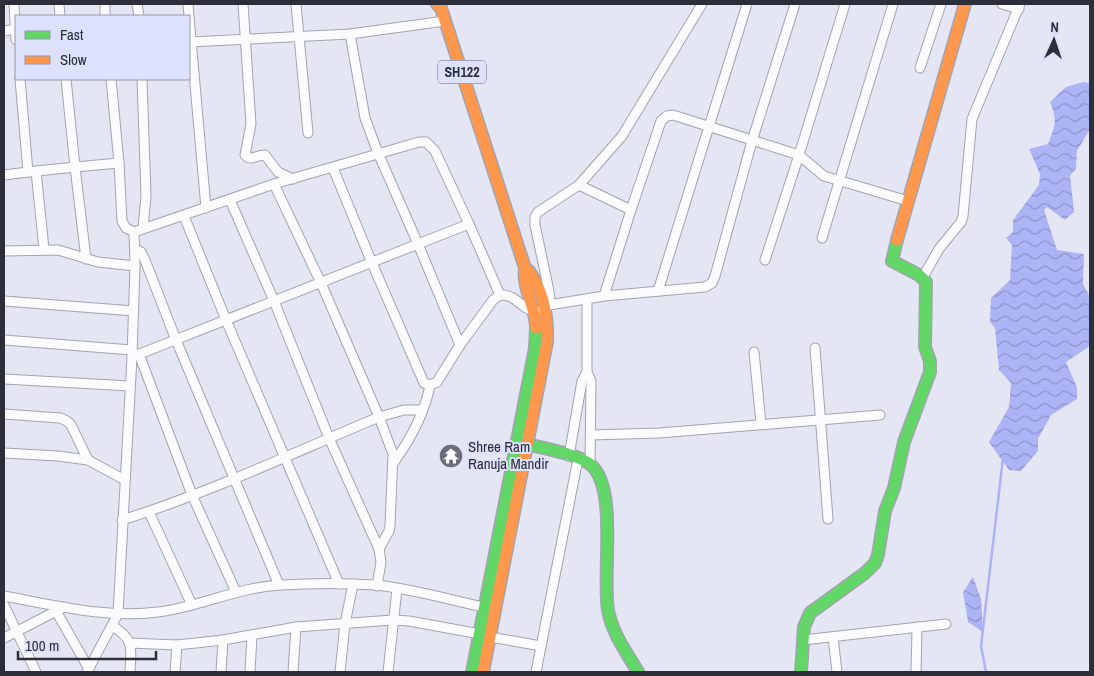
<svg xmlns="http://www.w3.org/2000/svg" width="1094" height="676" font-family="'Archivo Narrow',sans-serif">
<defs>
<pattern id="water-waves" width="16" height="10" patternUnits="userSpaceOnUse" patternTransform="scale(1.25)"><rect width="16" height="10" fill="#adb4f6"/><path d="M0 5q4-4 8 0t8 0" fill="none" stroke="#8d93c8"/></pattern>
</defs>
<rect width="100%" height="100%" fill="#e4e6f4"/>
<g fill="url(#water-waves)">
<path d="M1084 82 1090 83V129L1077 151 1076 169 1070 175 1074 212 1065 220 1047 207 1044 210 1057 250 1084 254 1083 284 1090 297V346L1066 362 1077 387V399L1051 415 1038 439V451L1021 471 1009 470 989 442 1009 407 1011 383 999 370 995 328 990 322 991 298 1010 280 1012 245 1006 238 1013 232V220L1039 185 1040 174 1029 149 1048 144C1055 125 1058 121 1050 102L1066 87Z"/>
<polygon points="973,577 981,599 983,632 968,622 963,592"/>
</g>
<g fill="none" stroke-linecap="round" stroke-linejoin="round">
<polyline stroke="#adb4f6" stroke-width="2.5" points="986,672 981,646 1003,458"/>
<g stroke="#a2a4b0" stroke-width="11">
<g id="street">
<polyline points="14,4 16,40"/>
<polyline points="59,4 60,16"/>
<polyline points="105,4 105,16"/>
<polyline points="137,4 139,16"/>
<polyline points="188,4 189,16"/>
<path d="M243 4 251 124 245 155C251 162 258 154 265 155L278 172 293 179"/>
<polyline points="296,4 308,133"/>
<polyline points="1002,4 1019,9"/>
<polyline points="189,17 206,208"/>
<polyline points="4,31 16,29"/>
<polyline points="189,42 350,34 445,21"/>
<polyline points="920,68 941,4"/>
<polyline points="142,79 146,196 143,228"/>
<polyline points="119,163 122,221 126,228 134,232 274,184 419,142 426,142 435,151 469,224 500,295"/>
<polyline points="333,168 372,263 424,383 430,385 437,382 460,345"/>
<polyline points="36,171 44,249"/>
<polyline points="28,172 75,167 66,79"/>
<polyline points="4,175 28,172 20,79"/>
<polyline points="274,184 321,283 379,417 393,454 390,526 389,531 379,549 381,562 377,586"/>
<polyline points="579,185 631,210 661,121 667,116 673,115 799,155 845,4"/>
<polyline points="230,200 274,301 329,438 379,549"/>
<polyline points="184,216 226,320 339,584"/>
<path d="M469 224 418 244 460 345 493 300 500 295C518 294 520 310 536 311"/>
<polyline points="822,238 893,4"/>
<polyline points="135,249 141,252 145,260 176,340 279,585"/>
<polyline points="4,251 58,250 98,262 135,266"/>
<polyline points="86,259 75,167 119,163 111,79"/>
<polyline points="765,260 799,155 824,176 908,201"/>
<polyline points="923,277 939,249 961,222 963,216 972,119 1020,4"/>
<polyline points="658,291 747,4"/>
<polyline points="604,296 631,210"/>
<polyline points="587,300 587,372 591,381 590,465"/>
<polyline points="4,301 134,311"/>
<polyline points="549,305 604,296 705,287 712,283 715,276 752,141 795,4"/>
<polyline points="547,307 550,300 549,291 535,225 535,217 538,212 579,185 622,136 702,4"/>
<polyline points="4,340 132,350"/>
<polyline points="815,348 828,519"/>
<polyline points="754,352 761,424"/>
<polyline points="139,354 192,495 236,592"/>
<polyline points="132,357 418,244 378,153 365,118 350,34"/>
<polyline points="4,379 130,386"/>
<polyline points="4,414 60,418 67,421 71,425 88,460"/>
<polyline points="591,435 659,433 880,415"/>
<polyline points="4,453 58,456 88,460 125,480"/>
<polyline points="569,456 582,381 587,372"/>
<path d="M394 462C410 440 425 412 430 385"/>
<polyline points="149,512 192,605"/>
<path d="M122 520C209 493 295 452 379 417L404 410H422"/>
<path d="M4 596C54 605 107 619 158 612 200 607 238 587 281 585 312 583 345 583 376 585 413 589 451 600 488 608"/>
<polyline points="4,605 36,672"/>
<polyline points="56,611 89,669"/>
<path d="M112 626C135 639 131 649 130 672"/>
<polyline points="490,637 541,646"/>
<polyline points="833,637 837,672"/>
<polyline points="4,638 64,607"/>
<polyline points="803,640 946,624"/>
<polyline points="130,643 177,645 223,640 296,627 393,620 409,621 480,634"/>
<polyline points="87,672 118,614 132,357 135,266 134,232"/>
<polyline points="175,672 177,645"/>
<polyline points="221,672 223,640"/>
<polyline points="250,672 252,635"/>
<polyline points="293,672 296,627"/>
<polyline points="340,672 345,624 353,584"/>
<polyline points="388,672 397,589"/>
<polyline points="536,672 578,459"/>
<polyline points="916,672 917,627"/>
</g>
</g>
<g stroke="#a2a4b0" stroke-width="14">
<g id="fast">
<path d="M518 442C536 447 577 453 591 465 618 488 602 575 608 610 612 633 627 653 638 672"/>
<polyline points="472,672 535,348 536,328"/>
<polyline points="801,672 804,627 810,613 865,573 875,563 878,555 885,511 894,488 904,442 930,372 930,361 925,347 926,282 919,275 892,261 897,240"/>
</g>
</g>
<g stroke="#a2a4b0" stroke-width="14">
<g id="slow">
<path d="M437 4 441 8 525 268C522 288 536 307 536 328"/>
<polyline points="897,240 965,4"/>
<path d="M483 672 547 342C548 317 544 292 529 271"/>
</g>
</g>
<use href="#street" stroke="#fbfbfd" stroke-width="9"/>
<use href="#fast" stroke="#63d668" stroke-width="11"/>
<use href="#slow" stroke="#ff974d" stroke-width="11"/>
</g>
<defs>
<g id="temple-disc" transform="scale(1.25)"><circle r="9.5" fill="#6c6e7b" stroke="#dde1fb"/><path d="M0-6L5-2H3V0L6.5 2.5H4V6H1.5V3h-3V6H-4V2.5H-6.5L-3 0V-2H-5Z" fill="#fff"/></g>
</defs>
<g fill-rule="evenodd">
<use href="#temple-disc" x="451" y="456"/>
</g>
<g text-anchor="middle" stroke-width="4" stroke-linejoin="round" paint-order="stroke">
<rect fill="#dde1fb" stroke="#616474" stroke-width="1" x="438" y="60.5" width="48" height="23" rx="4"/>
<g font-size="14" font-weight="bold" fill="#2c2e3a">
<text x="462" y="77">SH122</text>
</g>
<g font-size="15" fill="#2c2e3a" stroke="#dde1fb" text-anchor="start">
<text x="468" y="452">Shree Ram<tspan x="468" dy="17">Ranuja Mandir</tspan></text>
</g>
</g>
<rect width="1094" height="676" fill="none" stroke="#2c2e3a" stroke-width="10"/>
<rect x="15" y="15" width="175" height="65" fill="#dde1fb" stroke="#9699ae"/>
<rect x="25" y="31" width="25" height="8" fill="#63d668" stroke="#9699ae"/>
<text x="60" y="40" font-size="15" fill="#2c2e3a">Fast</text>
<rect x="25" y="56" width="25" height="8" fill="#ff974d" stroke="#9699ae"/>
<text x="60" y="65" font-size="15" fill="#2c2e3a">Slow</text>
<g transform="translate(1054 40) rotate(3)" stroke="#dde1fb" stroke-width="4" paint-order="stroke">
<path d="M0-4L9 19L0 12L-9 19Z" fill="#2c2e3a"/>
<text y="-8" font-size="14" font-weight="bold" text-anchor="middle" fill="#2c2e3a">N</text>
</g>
<path d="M18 651v8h138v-8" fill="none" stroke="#2c2e3a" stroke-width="2.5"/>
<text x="25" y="651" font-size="15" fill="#2c2e3a" stroke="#dde1fb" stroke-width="4" paint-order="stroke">100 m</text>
</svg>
